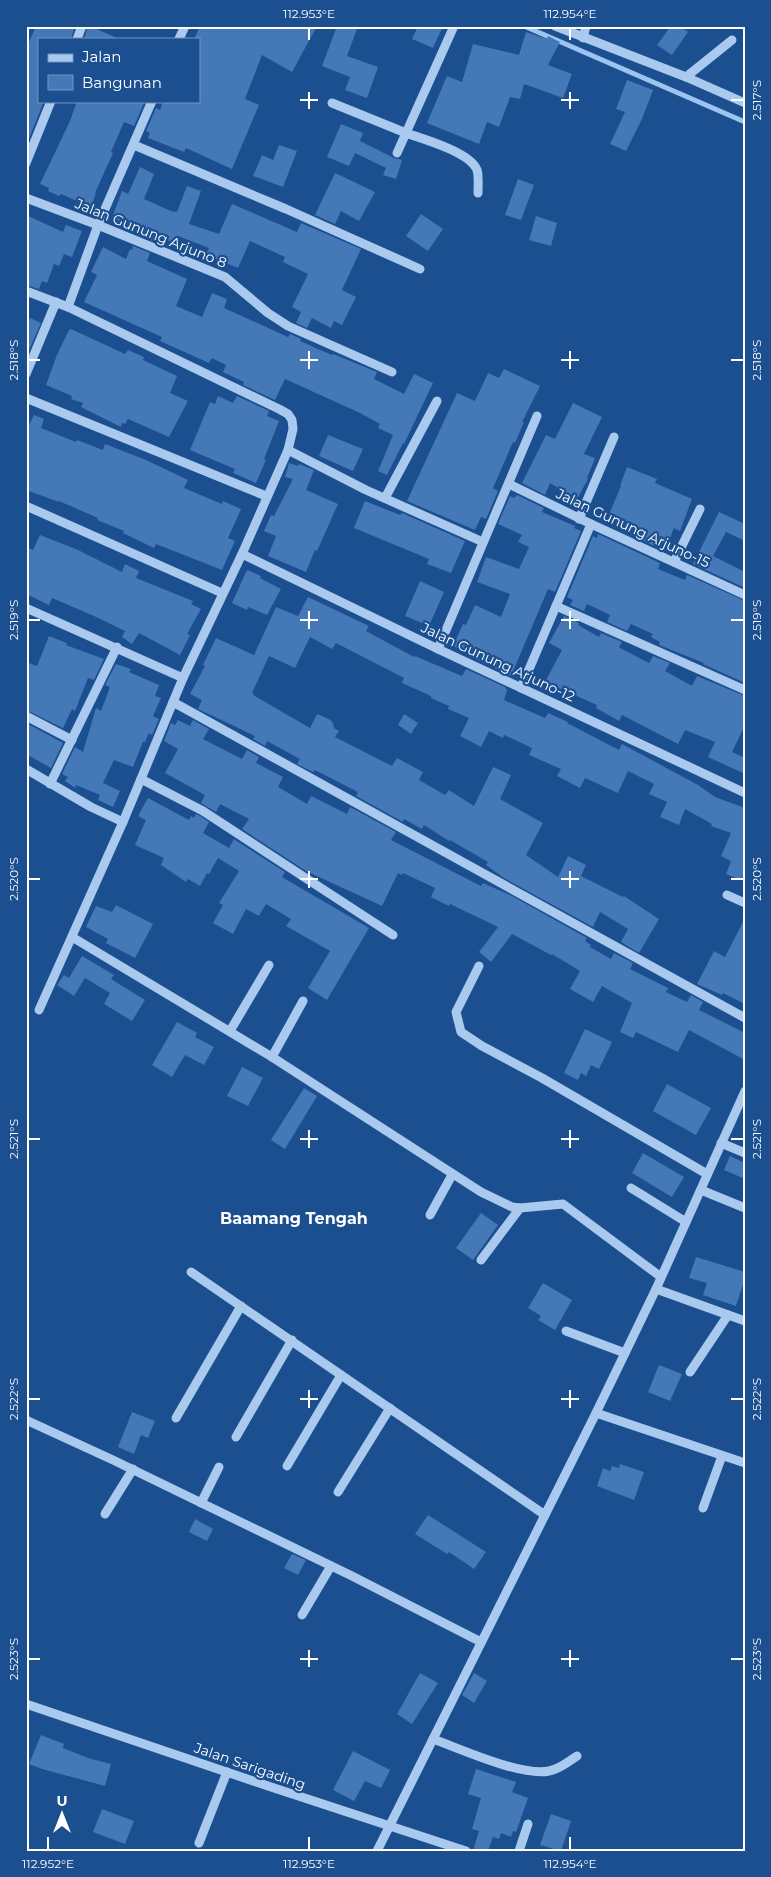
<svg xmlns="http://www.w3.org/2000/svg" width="771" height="1877" font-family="Montserrat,sans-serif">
<rect width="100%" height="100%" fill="#1b4f8f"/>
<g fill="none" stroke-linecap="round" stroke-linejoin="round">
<polyline stroke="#9cc4f0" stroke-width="5" points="524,26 745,122"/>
</g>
<g fill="#4478b7">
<polygon points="36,26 75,26 71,39 39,39 39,101 44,101 26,146 26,49"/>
<polygon points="88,26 90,26 119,39 84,39"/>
<polygon points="200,26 317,26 292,72 262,55 245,99 259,105 232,169 186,148 184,152 148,138 150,133 146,131 156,108 160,110 163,101 199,101 199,39 194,39"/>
<polygon points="337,26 358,26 347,56 378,67 367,98 345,90 350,77 322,66"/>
<polygon points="418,26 443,26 433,48 412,39"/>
<polygon points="671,26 679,26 688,32 672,55 657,45"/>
<polygon points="526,32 547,39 548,36 560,42 548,65 572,74 563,98 524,84 520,99 510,97 499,127 487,122 479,144 427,123 447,76 462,82 473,44 519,55"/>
<polygon points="627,80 653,90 642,119 626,151 610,144 625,112 616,109"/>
<polygon points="77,101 141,101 144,103 134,126 124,122 111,152 113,153 95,193 96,193 91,207 61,194 59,196 48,191 49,188 40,184 70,121"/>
<polygon points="341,124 363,133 360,141 394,158 402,160 396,179 383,175 386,168 355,153 349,166 327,157"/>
<polygon points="279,145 297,151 283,187 253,176 262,155 273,160"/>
<polygon points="140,167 154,174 144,199 171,211 177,212 187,186 201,191 189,224 219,234 232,204 297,232 301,223 361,249 342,290 356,297 342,325 334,321 331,328 312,318 307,328 296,323 301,312 292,307 308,274 283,262 285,257 250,241 238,268 206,255 209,248 178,236 175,243 157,236 155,242 138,235 138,229 112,218 122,191 128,194"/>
<polygon points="335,173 375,192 359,221 341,211 335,224 315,215"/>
<polygon points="518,179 534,185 521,220 505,215"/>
<polygon points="421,214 443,229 428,251 406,236"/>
<polygon points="26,215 63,232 66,225 82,231 72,257 64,254 59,266 54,264 47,283 42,281 39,289 26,285"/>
<polygon points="536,216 557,223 551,246 529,240"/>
<polygon points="133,246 150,253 147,261 187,279 176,306 202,317 212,293 227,299 224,308 288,337 290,334 301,339 300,341 332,355 333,354 377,372 374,379 404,394 414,374 433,383 404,444 403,443 387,475 378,471 393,435 378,428 380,424 360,413 285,379 275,400 243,385 244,382 223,372 226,365 212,358 209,363 160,341 162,337 84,302 97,275 91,272 103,247 126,259 130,249 132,250"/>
<polygon points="30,318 41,323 26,357 26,327"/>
<polygon points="71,329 125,354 128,350 144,357 143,360 177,376 170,393 188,401 169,437 128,419 125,424 122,423 121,427 81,407 83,403 71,399 72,396 46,385 57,355 69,330"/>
<polygon points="504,369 540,386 522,422 524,422 515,443 513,442 493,488 498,491 486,519 481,517 475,530 407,501 457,393 475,401 488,373 499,378"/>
<polygon points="218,396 233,403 237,396 269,411 267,416 279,421 264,459 266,460 256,483 233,473 235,469 190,450 210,402 215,404"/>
<polygon points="573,403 602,417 584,454 595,458 587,478 588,479 577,499 550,483 545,495 522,483 546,435 555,439"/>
<polygon points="34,415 44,419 41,428 76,442 77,440 103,450 105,444 146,460 188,480 184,488 222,504 223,501 241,509 228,538 235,541 222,570 156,544 154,548 123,533 124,531 97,520 98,518 59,501 59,502 26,490 26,431"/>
<polygon points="328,435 363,449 353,471 319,456"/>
<polygon points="289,463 298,466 299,464 314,470 306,490 338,504 317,551 315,550 306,572 268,556 276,536 264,531 271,515 274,516 293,479 285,477"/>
<polygon points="627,467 657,479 655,483 692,499 680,531 674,528 665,551 631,535 633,531 608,517 621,486 620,486"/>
<polygon points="517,495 544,508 542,512 575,526 574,528 581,531 555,592 548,589 511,676 471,657 472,655 453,646 463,624 466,625 475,605 501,617 510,594 477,582 486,557 519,569 529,547 518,542 522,535 498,524 510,496 514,498"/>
<polygon points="365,501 400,515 402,513 465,541 451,573 427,564 429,559 354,528"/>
<polygon points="719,512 745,524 745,541 726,532 713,556 745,572 745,588 693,564"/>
<polygon points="598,534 660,563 658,569 685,580 687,575 745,601 745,683 703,664 704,663 659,645 660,642 651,637 653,634 631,624 627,631 607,622 610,615 587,604 584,611 570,605 573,600 567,597 593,536 597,538"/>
<polygon points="40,535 78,550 122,572 125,564 139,571 136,578 193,601 191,604 201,609 187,634 190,635 180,655 139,633 132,644 122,637 125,631 94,616 52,598 49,605 26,594 26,547 33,550"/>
<polygon points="247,570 261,576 260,578 281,589 267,615 248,607 247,610 232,603"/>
<polygon points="420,581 444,592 429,626 405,616"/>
<polygon points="308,597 369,626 366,631 414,657 415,656 462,676 466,669 505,687 507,690 504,700 545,718 548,713 568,722 567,723 619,750 622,744 698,785 715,797 745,808 745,871 741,880 726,874 731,861 721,856 731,833 711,826 712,824 685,809 679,825 660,817 667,802 649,794 654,784 628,771 618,793 585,778 580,788 557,776 561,769 529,755 532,748 504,735 503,738 489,731 481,747 460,736 469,718 448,709 449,706 431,698 431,696 402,683 404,678 336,643 332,649 310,637 295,668 269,656 252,693 254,694 253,695 310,728 317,714 329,719 333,723 334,728 339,731 335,737 392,766 397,758 423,772 419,780 445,795 449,790 474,806 493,767 511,775 500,799 543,823 526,855 558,877 568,856 586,865 581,876 623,897 624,896 659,919 639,953 621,942 628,929 600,912 593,927 504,878 486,865 488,862 450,840 449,841 424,825 422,829 404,819 403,822 356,796 358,793 356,791 315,770 313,772 297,764 300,759 267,741 265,746 253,739 255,736 198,709 202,700 190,694 205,666 203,665 216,638 254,655 276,607 298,616"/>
<polygon points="564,616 579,623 578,625 599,637 601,633 622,642 619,647 622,649 649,663 653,656 670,663 665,671 692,686 697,676 745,696 745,725 732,752 745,758 745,774 708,757 715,742 685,730 678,744 622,715 619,721 596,708 597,705 545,682 562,650 549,643"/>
<polygon points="49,636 67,643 66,645 104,659 94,680 88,678 75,711 72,709 63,728 26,710 26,662 37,666"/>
<polygon points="116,664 131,669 129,672 159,685 155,696 161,698 153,716 159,719 152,735 149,733 145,742 143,742 133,767 114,760 103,783 120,791 113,807 98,800 100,795 76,785 75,788 65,781 68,777 62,774 75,747 83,752 96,708 101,711 110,687 105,685"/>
<polygon points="404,714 418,723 411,734 398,725"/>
<polygon points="178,720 190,726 193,720 209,729 203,739 242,759 247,750 259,757 256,763 283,777 278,787 307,804 311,796 347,814 350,807 396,832 391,840 481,886 483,883 512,896 587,938 585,941 591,945 590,947 611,959 614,953 633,963 630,969 668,988 666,992 687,1002 691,995 703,1002 699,1010 745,1033 745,1060 689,1030 678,1052 636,1032 633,1038 620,1032 632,1003 602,986 593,1002 570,989 580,971 552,954 551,955 512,934 491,962 479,952 498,927 450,904 449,906 431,897 435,888 403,873 402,875 398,873 382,906 306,871 242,829 249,819 220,804 216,812 201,803 205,795 165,773 178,749 164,741 171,723 175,725"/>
<polygon points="26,723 63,743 51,768 26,754"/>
<polygon points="148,798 189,820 191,816 194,818 196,814 200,816 209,822 203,833 229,848 234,839 235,840 285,872 282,877 369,928 327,1000 308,988 330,951 286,926 291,919 266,904 259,916 246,909 233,934 213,923 223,905 219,903 239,871 218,858 209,874 207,873 200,886 188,879 186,882 161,865 164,858 135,845 146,820 138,816"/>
<polygon points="116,905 153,924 135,958 106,943 108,939 86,927 96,906 112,912"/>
<polygon points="745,918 745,1004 723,993 722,995 697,984 714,951 725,957"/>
<polygon points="82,956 114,975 111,979 145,1000 132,1021 104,1004 110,993 85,978 74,996 57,985 64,975 69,978"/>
<polygon points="177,1022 197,1033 195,1037 214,1047 204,1065 185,1055 172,1077 152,1065"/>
<polygon points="585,1029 612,1042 599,1069 591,1065 586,1076 581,1073 578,1080 564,1073"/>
<polygon points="242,1067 263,1078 248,1106 227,1096"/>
<polygon points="667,1084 711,1108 696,1135 653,1111"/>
<polygon points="304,1088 317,1096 285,1149 271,1140"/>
<polygon points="643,1153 684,1177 672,1197 632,1173"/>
<polygon points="730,1156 745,1163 745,1179 724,1170"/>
<polygon points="481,1213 498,1225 473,1260 456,1248"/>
<polygon points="696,1257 745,1272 745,1278 736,1306 703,1295 707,1283 689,1278"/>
<polygon points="543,1283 572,1300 555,1330 538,1320 541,1316 528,1308"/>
<polygon points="659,1365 682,1374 670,1401 648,1392"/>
<polygon points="132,1412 155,1421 148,1438 141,1435 134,1454 118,1447"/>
<polygon points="620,1464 644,1472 634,1500 597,1486 603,1468 610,1471 612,1466 619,1468"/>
<polygon points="428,1515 486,1552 474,1569 449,1552 447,1554 415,1534"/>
<polygon points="195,1519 213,1529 207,1541 189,1532"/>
<polygon points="292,1554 306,1560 298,1575 284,1568"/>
<polygon points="420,1673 438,1683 412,1724 397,1714"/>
<polygon points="474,1673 487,1681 474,1703 462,1695"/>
<polygon points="41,1735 64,1744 63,1748 88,1758 111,1764 105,1786 42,1769 29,1764"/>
<polygon points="353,1751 390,1770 381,1788 365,1781 354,1801 333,1790"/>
<polygon points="476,1769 516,1782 512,1792 528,1798 516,1832 513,1831 511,1837 501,1833 499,1839 493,1837 488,1851 473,1851 479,1831 472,1829 481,1798 468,1794"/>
<polygon points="102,1809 134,1821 125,1844 93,1832"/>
<polygon points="551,1814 571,1821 561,1851 540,1845"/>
</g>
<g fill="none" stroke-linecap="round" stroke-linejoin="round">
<g stroke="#a9c9ee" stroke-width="9">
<polyline points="555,26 686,77 745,103"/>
<polyline points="583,38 586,26"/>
<polyline points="77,39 82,26"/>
<polyline points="179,39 185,26"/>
<polyline points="686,77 732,40"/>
<polyline points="332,103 406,133 454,26"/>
<polyline points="134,145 286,209 420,269"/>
<path d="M397 153 406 133C423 139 470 152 477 170 479 176 478 187 478 193"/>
<polyline points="26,163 51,101"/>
<polyline points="26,198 98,225 225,277 268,313 288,326 392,372"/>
<polyline points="26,291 68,307 279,409 288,414 292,420 293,429 288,450 242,554 183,678 123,822 39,1010"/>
<polyline points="68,307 98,225 152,101"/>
<polyline points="26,374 56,302"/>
<polyline points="26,398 266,496"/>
<polyline points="288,450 366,490 483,542"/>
<polyline points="509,484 591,524 745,595"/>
<polyline points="385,498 437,401"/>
<polyline points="26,506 222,593"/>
<polyline points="579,519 614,437"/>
<polyline points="242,554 438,649 745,793"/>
<polyline points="674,562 700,509"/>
<polyline points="556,606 745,690"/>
<polyline points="26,608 183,678"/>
<polyline points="438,649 537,416"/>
<polyline points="521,688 591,524"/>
<polyline points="173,702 745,1018"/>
<polyline points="26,716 72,740"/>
<polyline points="26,769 91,807 123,822"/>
<polyline points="141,779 203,811 393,935"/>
<polyline points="50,784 117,647"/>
<polyline points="727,895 745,903"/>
<polyline points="72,937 272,1057 481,1192 512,1207 520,1208 563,1204 661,1277"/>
<polyline points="479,966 456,1012 461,1032 482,1046 542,1078 707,1174"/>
<polyline points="230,1031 269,965"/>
<polyline points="272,1057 303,1001"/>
<polyline points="721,1143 745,1153"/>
<polyline points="631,1188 686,1222"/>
<polyline points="701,1190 745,1208"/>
<polyline points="430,1215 452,1175"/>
<polyline points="481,1260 520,1208"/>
<polyline points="191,1272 545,1515"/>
<polyline points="656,1289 745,1321"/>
<polyline points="566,1331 625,1353"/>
<polyline points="690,1372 728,1315"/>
<polyline points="596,1413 745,1463"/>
<polyline points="176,1418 241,1306"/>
<polyline points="26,1420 113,1460 352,1576 481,1642"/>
<polyline points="236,1437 292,1340"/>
<polyline points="287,1466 341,1375"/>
<polyline points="338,1492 390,1408"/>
<polyline points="201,1503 219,1467"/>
<polyline points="703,1508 722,1456"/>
<polyline points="105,1514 133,1469"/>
<polyline points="302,1615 331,1566"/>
<polyline points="26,1704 268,1786 466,1851"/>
<path d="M433 1739C461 1749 522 1777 549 1771 560 1769 568 1762 577 1756"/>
<polyline points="199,1843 227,1772"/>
<polyline points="377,1851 596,1413 656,1289 745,1091"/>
<polyline points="519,1851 528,1824"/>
</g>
</g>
<path fill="none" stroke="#fff" stroke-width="2" d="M309 28V40M570 28V40M309 92V109M570 92V109M300 100H318M561 100H579M731 100H744M309 351V369M570 351V369M28 360H40M300 360H318M561 360H579M731 360H744M309 611V629M570 611V629M28 620H40M300 620H318M561 620H579M731 620H744M309 871V888M570 871V888M28 879H40M300 879H318M561 879H579M731 879H744M309 1130V1148M570 1130V1148M28 1139H40M300 1139H318M561 1139H579M731 1139H744M309 1390V1408M570 1390V1408M28 1399H40M300 1399H318M561 1399H579M731 1399H744M309 1650V1667M570 1650V1667M28 1659H40M300 1659H318M561 1659H579M731 1659H744M48 1837V1850M309 1837V1850M570 1837V1850"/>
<g text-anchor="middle" stroke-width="4.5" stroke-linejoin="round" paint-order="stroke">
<g font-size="14" fill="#fff" stroke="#1b4f8f">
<text transform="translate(151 233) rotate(22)" y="5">Jalan Gunung Arjuno 8</text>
<text transform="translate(633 528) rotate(25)" y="5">Jalan Gunung Arjuno-15</text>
<text transform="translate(498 662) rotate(25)" y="5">Jalan Gunung Arjuno-12</text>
<text transform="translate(250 1766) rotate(19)" y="5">Jalan Sarigading</text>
</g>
<g font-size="16" font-weight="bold" fill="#fff" stroke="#1b4f8f">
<text x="294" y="1224">Baamang Tengah</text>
</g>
</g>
<rect width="771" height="1877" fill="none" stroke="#1b4f8f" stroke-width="55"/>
<rect x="38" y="38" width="162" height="65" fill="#1b4f8f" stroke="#7695bc"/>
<rect x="48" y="54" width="25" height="8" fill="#a9c9ee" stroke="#7695bc"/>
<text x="82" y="62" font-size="15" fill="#ffffff">Jalan</text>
<rect x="48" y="75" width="25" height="15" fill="#4478b7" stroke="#7695bc"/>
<text x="82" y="88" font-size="15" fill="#ffffff">Bangunan</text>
<g transform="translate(62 1814)" stroke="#1b4f8f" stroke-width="4" paint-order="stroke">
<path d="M0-4L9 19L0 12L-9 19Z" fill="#ffffff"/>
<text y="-8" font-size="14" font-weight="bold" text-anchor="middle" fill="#ffffff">U</text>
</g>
<rect x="28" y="28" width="716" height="1822" fill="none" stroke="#fff" stroke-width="2"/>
<g font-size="12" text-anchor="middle" fill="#fff">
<text x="309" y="18">112.953°E</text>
<text x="570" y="18">112.954°E</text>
<text transform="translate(757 100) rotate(-90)" y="4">2.517°S</text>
<text transform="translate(14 360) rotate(-90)" y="4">2.518°S</text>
<text transform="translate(757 360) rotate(-90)" y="4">2.518°S</text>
<text transform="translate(14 620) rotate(-90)" y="4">2.519°S</text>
<text transform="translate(757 620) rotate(-90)" y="4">2.519°S</text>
<text transform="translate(14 879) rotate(-90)" y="4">2.520°S</text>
<text transform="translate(757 879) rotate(-90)" y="4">2.520°S</text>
<text transform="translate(14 1139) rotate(-90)" y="4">2.521°S</text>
<text transform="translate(757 1139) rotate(-90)" y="4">2.521°S</text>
<text transform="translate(14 1399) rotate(-90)" y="4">2.522°S</text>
<text transform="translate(757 1399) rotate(-90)" y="4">2.522°S</text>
<text transform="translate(14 1659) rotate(-90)" y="4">2.523°S</text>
<text transform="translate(757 1659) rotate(-90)" y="4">2.523°S</text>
<text x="48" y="1868">112.952°E</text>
<text x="309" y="1868">112.953°E</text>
<text x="570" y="1868">112.954°E</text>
</g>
</svg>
